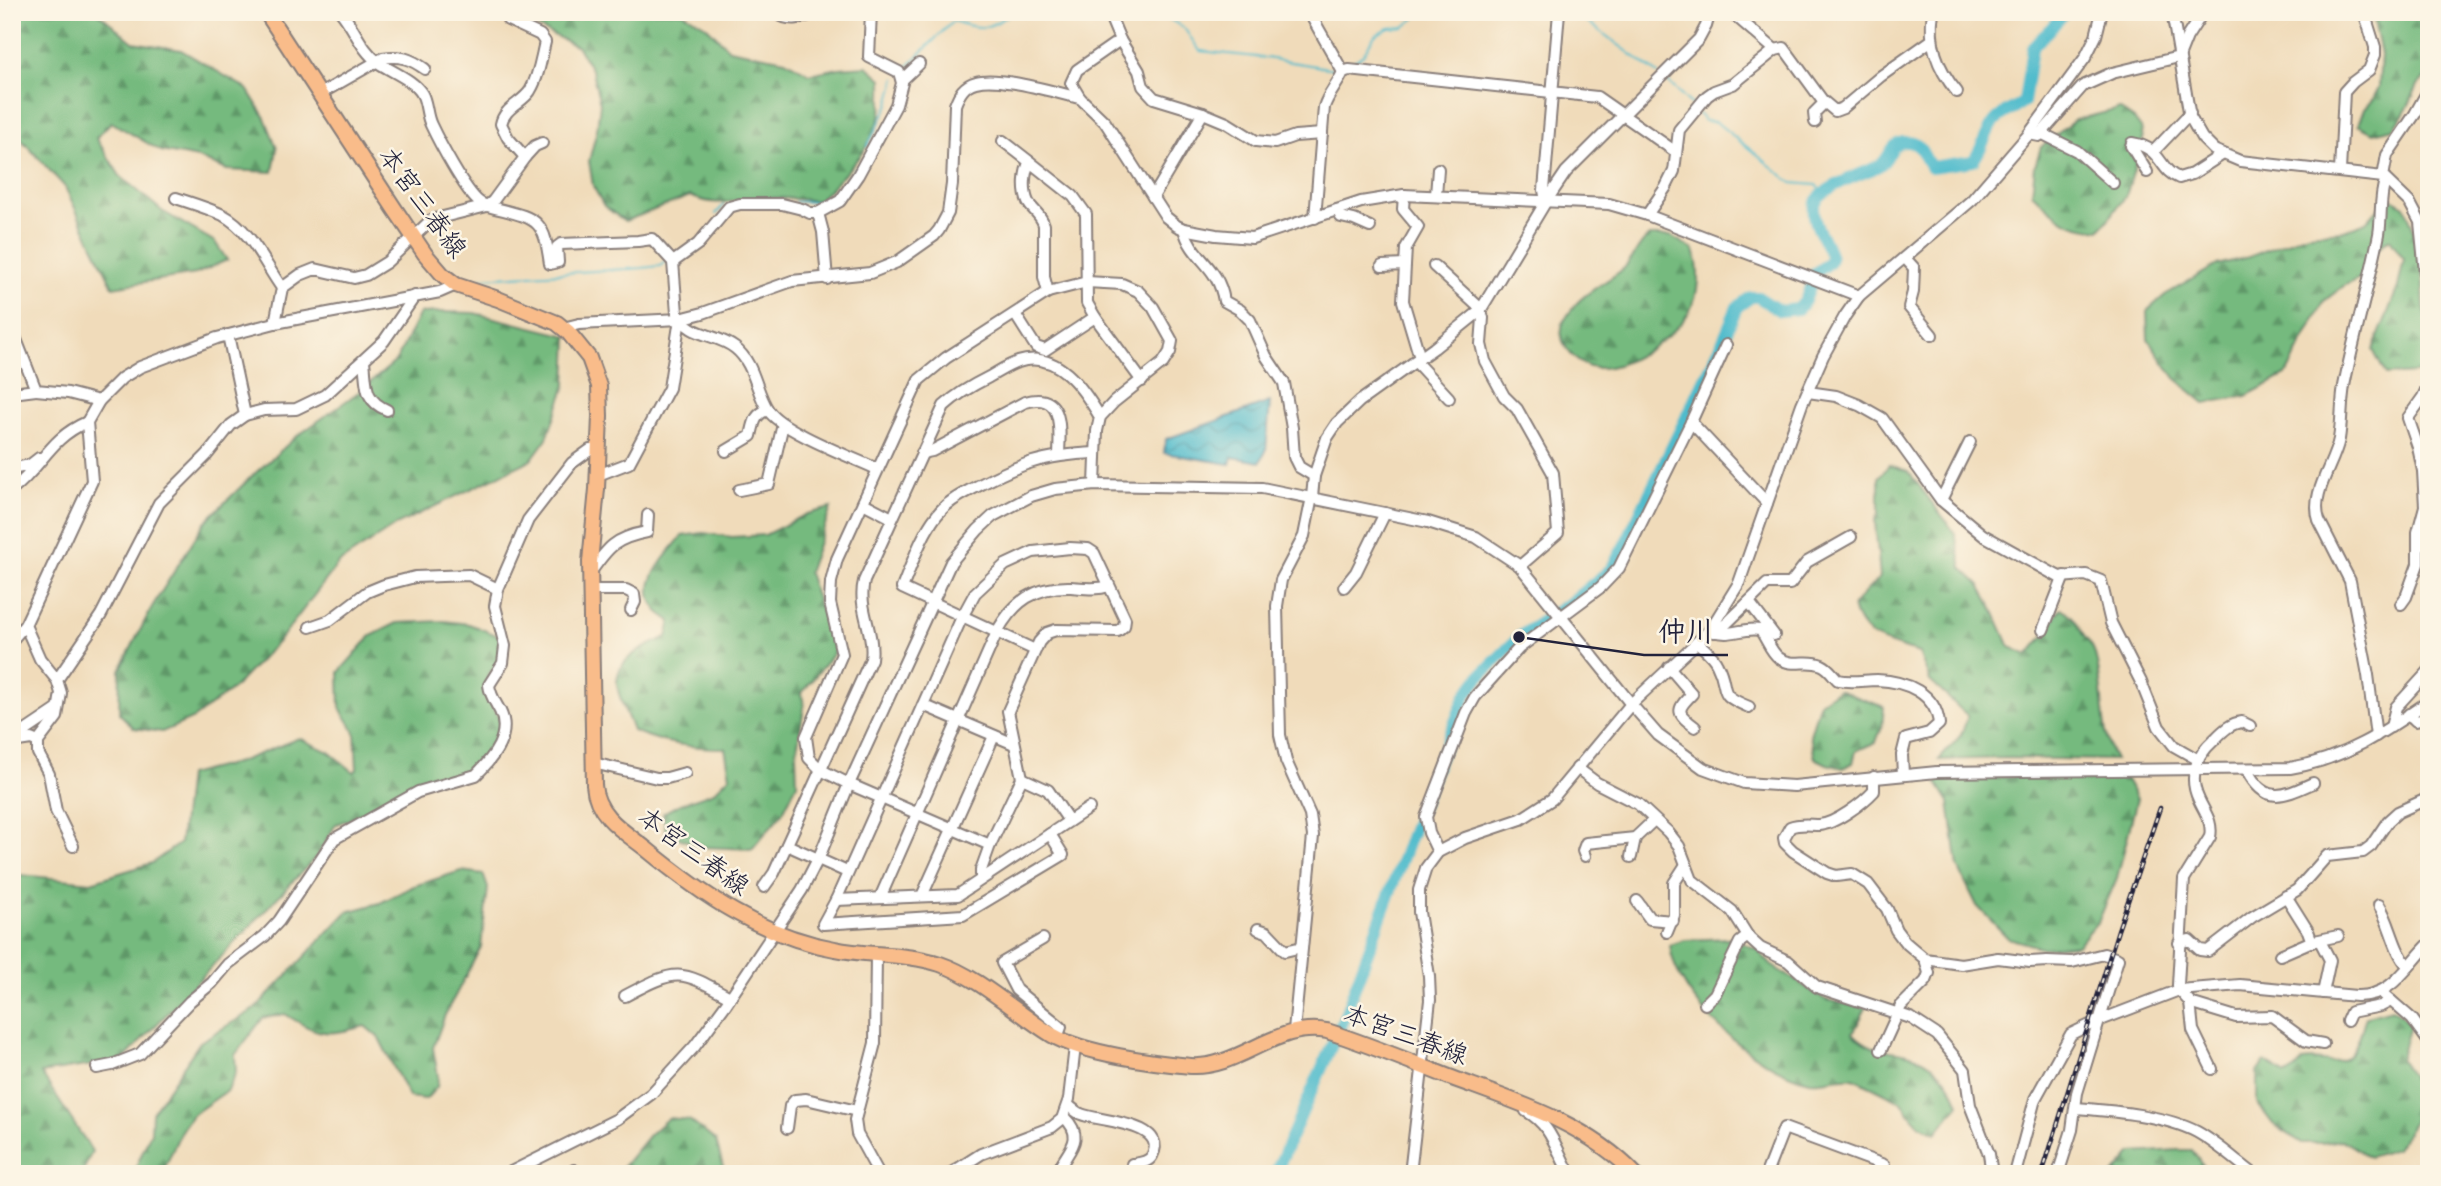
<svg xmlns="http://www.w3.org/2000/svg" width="2441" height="1186" font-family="'Comic Neue','Klee One',sans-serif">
<defs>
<pattern id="forest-firs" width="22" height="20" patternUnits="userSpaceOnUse" patternTransform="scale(1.75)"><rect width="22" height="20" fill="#74ba7e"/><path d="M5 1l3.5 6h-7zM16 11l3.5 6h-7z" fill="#5f9768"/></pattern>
<pattern id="water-waves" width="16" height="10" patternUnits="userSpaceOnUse" patternTransform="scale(1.75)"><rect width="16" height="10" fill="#50bbcc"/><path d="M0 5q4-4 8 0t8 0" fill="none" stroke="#4298a7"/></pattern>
</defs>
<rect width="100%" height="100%" fill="#fcf5e5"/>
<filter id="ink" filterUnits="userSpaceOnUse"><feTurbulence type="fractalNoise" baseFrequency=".0143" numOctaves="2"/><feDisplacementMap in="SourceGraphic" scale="14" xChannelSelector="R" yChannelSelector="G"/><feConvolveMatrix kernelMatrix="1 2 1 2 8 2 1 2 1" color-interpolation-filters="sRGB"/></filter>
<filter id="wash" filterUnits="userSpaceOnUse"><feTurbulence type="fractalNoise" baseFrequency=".00686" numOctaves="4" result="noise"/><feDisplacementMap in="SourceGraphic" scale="28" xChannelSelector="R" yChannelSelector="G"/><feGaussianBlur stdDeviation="1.57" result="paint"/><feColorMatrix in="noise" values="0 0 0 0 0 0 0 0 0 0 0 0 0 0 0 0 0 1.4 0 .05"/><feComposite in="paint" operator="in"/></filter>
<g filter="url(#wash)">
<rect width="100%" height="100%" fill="#f0dbba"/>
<g fill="url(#forest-firs)" stroke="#4b6e5c" stroke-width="2">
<polygon points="12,12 97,12 133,42 181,50 247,89 265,118 277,148 273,172 227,170 198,158 161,151 111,122 96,138 120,176 162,211 215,242 227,260 196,274 113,287 65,187 12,129"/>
<path d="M518 12H682L706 26 729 49 785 60 810 74 839 68 867 66 882 79C882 91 883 105 880 117 871 151 841 177 818 201 799 199 780 197 761 198 733 200 718 208 690 196L625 221 604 206 593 186 589 161 597 130 600 103 592 71 578 47 529 23Z"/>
<polygon points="2372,12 2429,12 2429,74 2418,85 2407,109 2394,128 2373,133 2358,125 2364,109 2373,99 2379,87 2381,54"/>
<path d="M2119 109 2134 119 2141 128 2143 139 2126 196 2100 230C2064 226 2058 217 2032 193L2035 166 2041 147 2075 120Z"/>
<path d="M2389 197 2405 206 2421 251 2424 306 2428 324V372L2386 375 2373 350 2398 287 2404 259 2390 239C2375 247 2369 262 2362 277L2345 285 2324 301 2286 375 2246 396 2205 403 2175 378 2148 339 2147 311 2165 295 2217 265 2249 257 2307 234 2344 231 2366 222Z"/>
<path d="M1649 236H1671L1694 250C1700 269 1700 293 1689 312 1674 337 1626 370 1596 368 1578 367 1558 345 1562 327 1563 321 1572 309 1576 304 1588 290 1609 281 1623 269 1634 260 1637 245 1649 236Z"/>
<polygon points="444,312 474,313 568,336 566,385 547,438 531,460 398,524 339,563 282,637 234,688 194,718 162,732 134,728 119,713 120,670 152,607 205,522 252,476 296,437 360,391 396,361 420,313"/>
<path d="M1889 465 1908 471 1955 533 1962 568 1980 585 1994 611 2010 647 2028 655 2045 635 2061 608C2075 617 2074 619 2082 633 2085 639 2092 644 2094 651 2105 683 2099 732 2115 760L2005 758 1939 760 1961 735 1968 716 1930 681 1919 653C1889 642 1859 641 1853 605L1880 577 1875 521 1879 513V477Z"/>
<path d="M831 508 808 573 835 651 802 693 804 707 796 755 797 784 783 812 752 849 702 847 666 833 663 813 680 804 714 792 730 776 725 748C690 748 666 744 633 731 629 719 617 695 617 683 617 656 647 647 667 637L671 621C667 618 660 614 657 610 636 584 666 556 682 536L703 533 732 537 765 535 807 514Z"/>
<polygon points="444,621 469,624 499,636 503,656 488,675 484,689 499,719 499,751 476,768 456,776 434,776 426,778 393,804 336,824 317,856 123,1060 41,1073 92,1151 82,1174 12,1174 12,874 91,882 152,863 180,843 188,775 239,762 299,738 329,752 354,772 357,769 355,732 340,708 339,672 371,636 397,623"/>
<polygon points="1838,690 1884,707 1882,726 1876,742 1856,751 1853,763 1843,768 1827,764 1815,758 1810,735 1820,702"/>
<polygon points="2080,776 2125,778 2137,799 2117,878 2099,920 2078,945 2043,948 2008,938 1977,906 1958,867 1949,802 1937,783 1941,779 1955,778"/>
<path d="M461 871 483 874 488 888 481 947 445 1015 433 1048 438 1076 437 1087 426 1099 409 1097 379 1038 365 1026C325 1036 320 1036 285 1014L263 1018 235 1055 236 1072 228 1090 192 1115 182 1129 162 1174H133L151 1132 152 1113 200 1042 255 1009 347 912 380 903 414 886Z"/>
<path d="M1729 938 1757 949 1771 965 1826 1000 1866 1008 1853 1033C1874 1056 1894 1047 1919 1058 1939 1067 1952 1085 1959 1104L1936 1133C1929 1129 1919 1126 1914 1119 1909 1114 1906 1106 1901 1102 1896 1098 1859 1080 1853 1078 1839 1076 1823 1083 1810 1081 1757 1070 1675 1000 1670 945L1685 940Z"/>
<path d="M2392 1009 2402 1016 2410 1026 2400 1059 2420 1089 2414 1121 2396 1149 2369 1157 2342 1140 2322 1143H2302L2273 1124 2257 1103V1072L2265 1062 2286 1075 2296 1069 2303 1061C2313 1059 2320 1061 2331 1062 2355 1064 2360 1034 2366 1016Z"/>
<polygon points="668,1118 689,1120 716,1141 725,1174 617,1174 649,1135"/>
<polygon points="2178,1150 2192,1150 2208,1174 2114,1174 2132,1153"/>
</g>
<polygon fill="url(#water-waves)" stroke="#396e84" stroke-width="2" points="1270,402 1266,451 1260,462 1232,457 1230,464 1164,453 1166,439"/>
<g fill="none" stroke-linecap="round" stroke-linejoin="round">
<g stroke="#50bbcc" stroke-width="2">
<polyline points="1157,12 1184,28 1200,51 1266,58 1335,69"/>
<polyline points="1543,12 1544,12"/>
<polyline points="1574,12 1658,74"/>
<polyline points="1347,66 1363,55 1375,35 1389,28 1404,27 1423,12"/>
<path d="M902 72 953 21C983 30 987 30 1013 12"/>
<polyline points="1665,79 1694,107"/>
<polyline points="1699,114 1704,121 1716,122 1792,183 1816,185 1822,192"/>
<polyline points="867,147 889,104 896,78"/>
<polyline points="846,183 856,167"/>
<polyline points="795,202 826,202 837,196"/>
<polyline points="716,214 724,205"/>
<polyline points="482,278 642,268 660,266 667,260"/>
</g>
<path stroke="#50bbcc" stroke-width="12" d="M1275 1174 1343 1020 1435 770 1466 695 1480 676 1519 637 1571 602 1611 569 1623 548 1721 345 1737 307 1751 297H1758L1780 311 1798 309 1805 301 1815 273 1829 263 1831 258C1828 242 1811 224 1814 207 1817 187 1863 175 1880 165 1891 158 1890 141 1907 142 1922 142 1923 157 1931 167L1973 161C1983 148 1986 131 1995 121 2002 113 2015 108 2024 102L2032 48 2066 12"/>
</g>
</g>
<g filter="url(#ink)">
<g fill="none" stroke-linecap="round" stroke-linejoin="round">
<g stroke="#897e7a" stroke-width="14">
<g id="minor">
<path d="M341 12C355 29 361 50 379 63 392 72 414 80 422 94 427 103 426 115 431 125 439 142 465 191 479 202 484 206 492 207 499 209 540 219 544 222 550 264L558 262 557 247 561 244 638 241 652 239 673 262 677 313C689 337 716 333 735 348 755 364 755 390 768 410 782 431 851 457 877 469"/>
<path d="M774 12C790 23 801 18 818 12"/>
<polyline points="1106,12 1110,16 1120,40 1077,70 1071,83 1080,98 1105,122 1166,217 1177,226 1184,229 1216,235 1252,238 1361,202 1404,195 1609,204 1647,215 1859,296"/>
<polyline points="1309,12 1343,72"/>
<polyline points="1731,12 1775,50"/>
<path d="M1933 12C1928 43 1937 68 1957 92"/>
<polyline points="2172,12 2190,117 2202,138 2214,150 2240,161 2383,177 2410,203 2420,222 2429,313"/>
<polyline points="1120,40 1139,71 1143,86 1154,98 1203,113 1227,123 1256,141 1275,143 1295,136 1322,134"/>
<polyline points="902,80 919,64"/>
<path d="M320 94 383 58C401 55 411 59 425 69"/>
<polyline points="1815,122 1814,113 1824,103"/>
<polyline points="2041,133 2077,151 2113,183"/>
<polyline points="2029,134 2039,136 2083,86 2112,73 2179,57 2187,37 2203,12"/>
<polyline points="1003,141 1030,162"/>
<polyline points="2154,151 2190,113"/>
<polyline points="525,157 535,146 542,143"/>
<polyline points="2340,171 2344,92 2353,82 2369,70 2375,55 2375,47 2364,12"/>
<path d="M2147 172 2131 146 2132 143C2163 148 2158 170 2179 178L2192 174 2223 154"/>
<polyline points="2383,177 2387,155 2415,114 2429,89"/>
<polyline points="1404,195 1403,209 1418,227 1406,248 1403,301 1420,358"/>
<polyline points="1436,195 1438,169"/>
<polyline points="1153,197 1203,113"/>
<path d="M176 198C191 203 208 208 223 215 251 230 264 263 282 288L275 323"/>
<polyline points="1546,201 1544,190 1559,12"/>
<polyline points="1337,210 1341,217 1354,220 1370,227"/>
<polyline points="818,213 823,232 827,279"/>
<polyline points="1647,215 1666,187 1674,171 1679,130 1707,96 1714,91 1733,84 1775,50 1784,48 1822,100 1835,111 1843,108 1881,76 1932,40"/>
<path d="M1315 218 1324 107C1328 94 1338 84 1343 72L1349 70 1597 97 1676 152"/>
<path d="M1184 229C1192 260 1218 264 1224 301L1240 310 1250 320 1266 356 1284 383 1292 428 1294 457 1299 467 1314 476"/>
<polyline points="1905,258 1914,268 1913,292 1909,307 1932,335"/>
<polyline points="673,262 698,244 729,207 740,204 782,204 802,209 810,213 818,213 840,201 858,175 896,105 902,83 899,72 869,57 871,12"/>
<polyline points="1382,266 1405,265"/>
<polyline points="1434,266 1481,309"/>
<path d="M282 288 300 275 315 269 354 278 366 275 387 262 431 220 487 206 493 201 525 157 508 138 501 124C504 108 522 103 530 91 539 76 541 58 545 42L540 35 508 20"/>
<path d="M1048 292 1044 277V225C1041 214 1032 210 1028 202 1023 191 1024 171 1030 162L1073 196 1086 214 1087 303 1095 317 1142 381"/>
<polyline points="1480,311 1483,318 1481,344 1485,361 1504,396 1517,409 1553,473 1558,533 1520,566"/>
<polyline points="1015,314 1036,347 1045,350 1095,317"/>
<path d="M563 328 579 324 680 319 703 313 792 281 870 273 897 262 934 236 939 230 948 213 952 184 955 105C959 94 964 85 976 82 999 75 1056 93 1080 98"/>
<polyline points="12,329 36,390 68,393 99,401"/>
<path d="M364 361C367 384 363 400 387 410"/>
<polyline points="1415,361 1449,398"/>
<polyline points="1808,392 1836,396 1859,405 1882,418 1941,500 1983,535 2059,577 2086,575 2101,581 2111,623 2141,682 2159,727 2174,746 2197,759"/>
<polyline points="12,393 36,390"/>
<polyline points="245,415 264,410 296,409 325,395 384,341 415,296"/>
<polyline points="1691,422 1767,503"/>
<path d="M726 451 751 436C754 424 754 414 768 410"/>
<path d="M922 453 932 451 1025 402C1064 391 1060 429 1059 454"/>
<polyline points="12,469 30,465 39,458"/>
<polyline points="598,475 629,463 669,388 680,319"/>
<path d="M12 490C42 467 49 438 87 422"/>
<polyline points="739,490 769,484 783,424"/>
<polyline points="1941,500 1970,442"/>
<polyline points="863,503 892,518"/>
<path d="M590 573C608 547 615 538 647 532L648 515"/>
<polyline points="1344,587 1356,572 1385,513"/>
<polyline points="590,590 626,590 634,594 635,602 631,610"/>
<polyline points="1749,602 1774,635"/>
<polyline points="2401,604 2406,597 2418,564 2418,532 2425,506 2423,471 2418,447 2408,418 2423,397 2429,383"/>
<polyline points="310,627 330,620 367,592 384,585 415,577 469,575 498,589"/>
<path d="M1710 630C1731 638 1741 627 1760 630 1767 639 1770 651 1779 658 1793 668 1808 658 1822 665 1829 668 1833 675 1838 680 1851 683 1864 680 1877 680 1906 681 1936 693 1939 724L1929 733 1906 739 1902 755 1903 774"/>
<polyline points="2043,630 2064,576"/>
<polyline points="1714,632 1726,624 1767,584 1790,584 1807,562 1851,537"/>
<polyline points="12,640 25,625 92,481 87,422 99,401 122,378 140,367 217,338 275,323 440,292 456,285"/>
<path d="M1697 642C1704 649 1713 655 1717 664 1731 691 1714 693 1749 707"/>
<path d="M1035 650 902 588C912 564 921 535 937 515 946 503 959 496 972 489 1019 464 1042 455 1096 453"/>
<path d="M1669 667 1692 694C1675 711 1677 713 1695 727"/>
<polyline points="57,680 101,615 159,503 207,455 231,425 245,415 228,335"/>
<polyline points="923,705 1014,744"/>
<polyline points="2409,714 2416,721 2429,718"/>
<polyline points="2391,727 2396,707 2429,671"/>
<path d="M2376 736 2368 675 2350 581 2319 520C2310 493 2334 465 2339 439 2342 421 2341 403 2344 386 2354 335 2369 285 2379 234 2382 217 2379 198 2385 181"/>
<polyline points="12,740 58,709"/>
<polyline points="12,742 31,739 38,742 57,717 61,693 57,680 40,659 25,625"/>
<polyline points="38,742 38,753 49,774 56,811 73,846"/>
<polyline points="593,763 657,778 667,778 685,773"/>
<polyline points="1577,768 1597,783 1638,804 1668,832 1679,846 1692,880 1732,911 1749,938 1760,948 1788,961 1817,987 1911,1018 1937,1035 1965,1070 1970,1105 1989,1154 1992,1174"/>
<path d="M2247 770C2265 806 2284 796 2313 783"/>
<path d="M1874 777V791C1863 803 1835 824 1819 825 1809 825 1800 823 1790 827L1784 838 1785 843 1793 851 1827 873 1836 876 1852 874 1868 884 1887 909 1896 930 1905 942 1925 959 1961 964 1998 958 2030 962 2047 961 2072 962 2104 954 2118 959 2077 1093 2072 1130 2058 1174"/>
<polyline points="1022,778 1048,790 1069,821"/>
<polyline points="1050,834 1063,855 963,915 823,924 836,900 962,617 975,593 1005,565 1033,552 1070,548 1088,549 1094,553 1125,619 1124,626 1118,631 1056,630 1047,633 1039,642 1008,711 1022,778 990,845 849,784 821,770 809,758 806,737 842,654 830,603 831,582 837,559 919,380 946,358 1048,292 1087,282 1122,284 1138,291 1153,307 1172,341 1170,352 1163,363 1114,402 1100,417 1097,431 1095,485"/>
<polyline points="787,845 847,872"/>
<polyline points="1438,852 1429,833 1426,817 1466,713 1475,697 1519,648 1601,587 1619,568 1691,422 1726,345"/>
<polyline points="1585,856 1583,851 1586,843 1635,838 1654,820"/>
<polyline points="1631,857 1635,838"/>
<polyline points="981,879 981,870 990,845"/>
<path d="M764 887 774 873 871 659C875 632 857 608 864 581L944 406C957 394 973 385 989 377 998 372 1008 365 1018 362 1057 349 1083 388 1100 417"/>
<polyline points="922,896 994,736"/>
<polyline points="2286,896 2308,931 2312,942"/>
<path d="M880 898 997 632C1014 601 1035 586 1071 587 1084 588 1097 590 1109 586"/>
<polyline points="836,900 958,895 1089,808"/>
<polyline points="1637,901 1650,919 1673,921"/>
<path d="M2379 905C2391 924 2393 949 2408 966"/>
<polyline points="1258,929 1267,932 1285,951 1302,947"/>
<polyline points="1667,932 1674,915 1674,883 1685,866"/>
<polyline points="1043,939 1002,963 1016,990 1061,1027 1057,1038"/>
<polyline points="2320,941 2330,960 2323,993"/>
<polyline points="2179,943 2189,940 2200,950 2208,951 2252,917 2297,890 2327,856 2363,852 2371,846 2388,821 2398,812 2429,798"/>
<polyline points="876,954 875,1043 855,1120 857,1134 879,1174"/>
<polyline points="2280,955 2310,942 2338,936"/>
<polyline points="2381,992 2412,1019 2429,1042"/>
<path d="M625 996C678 968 679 969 730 997"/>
<polyline points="2190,1003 2236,1017 2272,1016 2306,1041 2323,1044"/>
<polyline points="1705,1004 1715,994 1740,942 1748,936"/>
<polyline points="2347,1021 2351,1012 2381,1006 2391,1001"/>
<polyline points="1294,1031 1313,836 1310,815 1286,761 1280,735 1277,606 1281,580 1304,536 1312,497 1314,476 1327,438 1337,423 1360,401 1434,348 1480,311 1545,203 1566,172 1699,39 1706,26 1710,12"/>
<polyline points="1881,1050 1901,1006 1926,981 1929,973 1925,959"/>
<path d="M97 1068 112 1065 140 1054 190 1001 212 983 228 964 265 936 279 921 334 839 418 792 476 775C493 758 512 735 500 711 495 702 490 695 489 685L503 663 505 646 495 606 498 589 528 520 572 463 590 450H599"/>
<path d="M2212 1069 2193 1030 2190 1002 2179 990 2178 985 2184 879 2210 837C2213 822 2205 813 2199 800 2188 777 2196 756 2214 740 2222 732 2230 723 2242 722L2250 726"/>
<path d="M1068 1105C1072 1108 1076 1112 1081 1114 1095 1121 1170 1122 1152 1156 1148 1163 1139 1163 1132 1164"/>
<path d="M2076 1108C2112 1111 2165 1115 2197 1132 2217 1143 2235 1160 2254 1174"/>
<path d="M1526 1111C1552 1125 1556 1150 1570 1174"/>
<polyline points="787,1128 790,1106 795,1100 806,1099 857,1111"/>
<path d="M507 1174 617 1119 651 1094 695 1046 726 1004 802 890 820 855 849 784 951 562 978 530 993 516 1031 496 1055 489 1095 485 1262 488 1428 522 1476 537 1520 566 1631 704 1658 735 1703 768 1744 783 1794 786 1937 772 2290 768C2343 760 2386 731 2429 701"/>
<polyline points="572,1174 574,1170"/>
<polyline points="950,1174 981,1154 1052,1127 1062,1119 1069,1099 1075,1046"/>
<path d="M1057 1174C1063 1153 1089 1141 1064 1117"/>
<polyline points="1410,1174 1430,1000 1429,976 1419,912 1419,890 1426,868 1438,852 1465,838 1521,819 1552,799 1631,704 1710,630 1739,583 1802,404 1823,356 1845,316 1859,296 1972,200 2029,134 2085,58 2096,36 2102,12"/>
<polyline points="1766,1174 1784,1128 1884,1165 1880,1174"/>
<path d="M2015 1174 2035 1099 2071 1034 2098 1021 2179 990 2240 985 2356 996C2392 997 2406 967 2429 944"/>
</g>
</g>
<g stroke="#897e7a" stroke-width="18">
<path id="major" d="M266 12 394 208 425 254 443 275 456 285 498 299 557 323 568 332 589 358 599 386 600 416 597 489 590 562 594 785C596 815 623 831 645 848 702 895 761 936 835 949 869 956 906 953 940 964 979 977 1016 1013 1052 1035 1082 1053 1154 1063 1191 1066 1239 1069 1277 1021 1327 1031 1370 1045 1411 1062 1452 1078 1517 1102 1586 1123 1635 1174"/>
</g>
<use href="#minor" stroke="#fff" stroke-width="10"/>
<use href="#major" stroke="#f9bc8a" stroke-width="14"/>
<g stroke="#22223b" stroke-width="4.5">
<polyline id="rail" points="2042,1174 2118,930 2160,808"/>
</g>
<use href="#rail" stroke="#fcf5e5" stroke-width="2" stroke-dasharray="5" stroke-linecap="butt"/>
</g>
</g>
<g text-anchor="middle" stroke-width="5" stroke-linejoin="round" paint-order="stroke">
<g font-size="26" fill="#22223b" stroke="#fcf5e5">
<text transform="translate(423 202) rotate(54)" y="9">本宮三春線</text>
<text transform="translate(694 851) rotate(36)" y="9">本宮三春線</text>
<text transform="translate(1406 1034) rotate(20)" y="9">本宮三春線</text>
</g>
</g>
<path fill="none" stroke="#22223b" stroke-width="2.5" d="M1519 637L1644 655H1728"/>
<circle fill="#22223b" stroke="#fcf5e5" stroke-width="2.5" cx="1519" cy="637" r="7"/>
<g font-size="28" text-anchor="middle" font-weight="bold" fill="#22223b" stroke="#fcf5e5" stroke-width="5" stroke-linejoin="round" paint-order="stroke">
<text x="1686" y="641">仲川</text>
</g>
<rect width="2441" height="1186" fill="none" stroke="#fcf5e5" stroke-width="42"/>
</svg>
